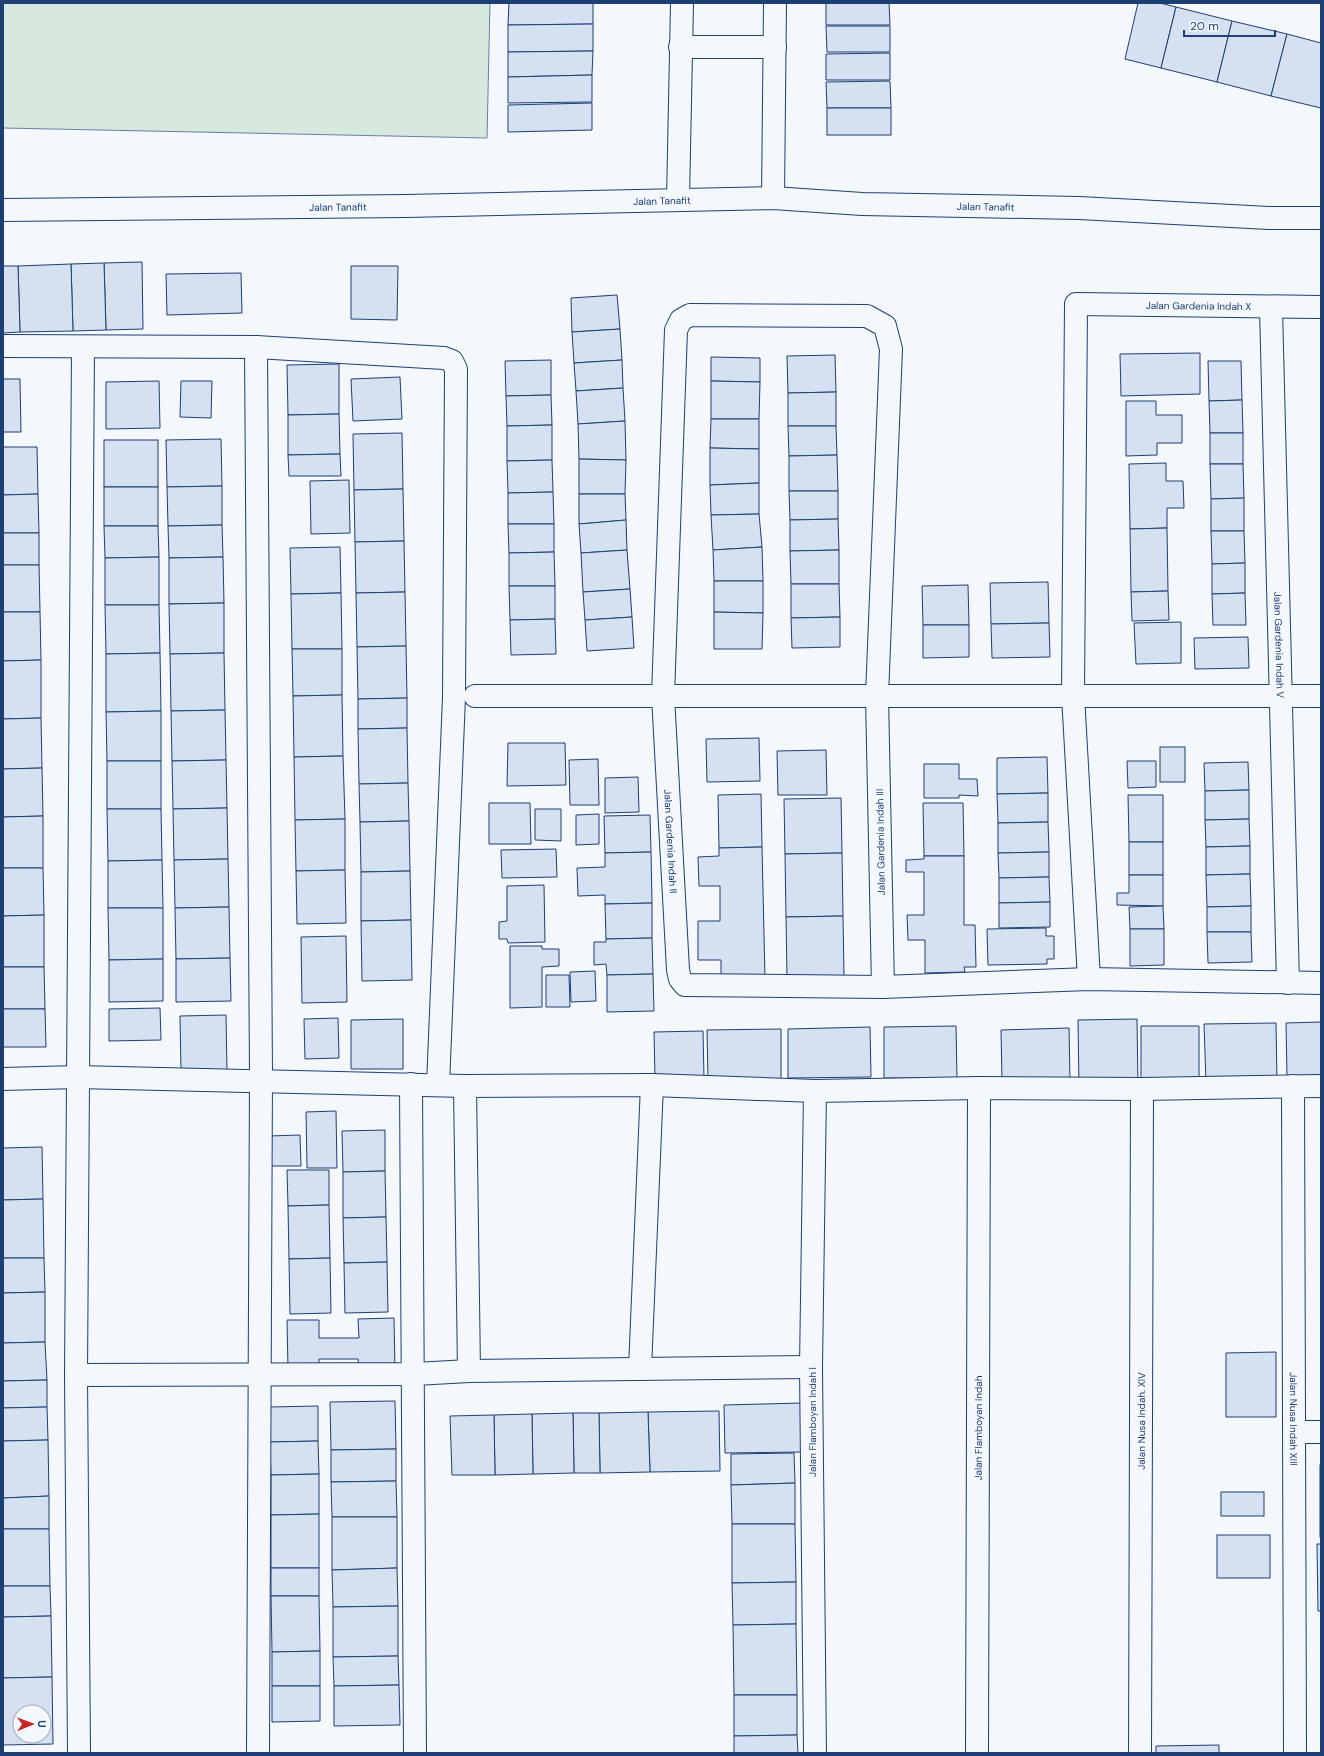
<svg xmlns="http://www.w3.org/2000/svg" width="1324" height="1756" font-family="'DM Sans',sans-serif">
<rect width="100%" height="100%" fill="#f4f7fb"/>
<polygon fill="#d7e8df" stroke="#687fa3" points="3,3 490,3 487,138 3,128"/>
<g fill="#d5e0f0" stroke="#1d3f73" fill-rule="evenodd">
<polygon points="509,3 593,3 593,24 508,25"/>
<polygon points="826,3 889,3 890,25 826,25"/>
<polygon points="1138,3 1160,3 1176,7 1161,68 1125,59"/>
<polygon points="1176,7 1232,21 1217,82 1161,68"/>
<polygon points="1232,21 1287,34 1271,96 1217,82"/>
<polygon points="593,24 593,51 508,52 508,25"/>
<polygon points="826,26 890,26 890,52 827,52"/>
<polygon points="1287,34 1321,43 1321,108 1271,96"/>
<polygon points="593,51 592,75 508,77 508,52"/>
<polygon points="890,53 890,80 826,80 826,54"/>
<polygon points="592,75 592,102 508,103 508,77"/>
<polygon points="890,81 891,108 827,108 826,82"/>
<polygon points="592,103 592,130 508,132 508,105"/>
<rect x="827" y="108" width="64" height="27"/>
<polygon points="142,262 143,329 106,330 104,263"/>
<polygon points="104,263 106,330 73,331 71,264"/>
<polygon points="71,264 73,331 20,332 18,266"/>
<polygon points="3,266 18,266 20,332 3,333"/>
<polygon points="351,266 398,266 397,320 351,319"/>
<polygon points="241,273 242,313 167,315 166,274"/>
<polygon points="617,295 620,329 572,332 571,298"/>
<polygon points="620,329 622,360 574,363 572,332"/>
<polygon points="1200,353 1200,394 1121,396 1120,354"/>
<polygon points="835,355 836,392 788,393 787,356"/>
<polygon points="711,357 760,358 760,382 711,381"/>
<polygon points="551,360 551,395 506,396 505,361"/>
<polygon points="622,360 623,388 576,391 574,363"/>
<polygon points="1208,361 1241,361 1242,400 1209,401"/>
<polygon points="339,364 339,414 288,415 287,365"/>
<polygon points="400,377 402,419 353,421 351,379"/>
<polygon points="3,379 20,379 21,432 3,432"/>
<polygon points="159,381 160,428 106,429 106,382"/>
<polygon points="181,381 212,381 211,418 180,417"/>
<polygon points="711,381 760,382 759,419 711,419"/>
<polygon points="623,388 625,421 578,424 576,391"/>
<polygon points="836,392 836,426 788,426 788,393"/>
<polygon points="551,395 552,425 507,426 506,396"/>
<polygon points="1242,400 1243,433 1210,433 1209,401"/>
<polygon points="1126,401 1156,401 1156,415 1182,415 1182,443 1157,443 1157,455 1126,456"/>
<polygon points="339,414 340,454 288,455 288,415"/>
<polygon points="711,419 759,419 759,449 710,448"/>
<polygon points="625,421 626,460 579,459 578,424"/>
<polygon points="552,425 552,460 507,461 507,426"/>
<polygon points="788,426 836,426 837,455 789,456"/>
<polygon points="402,433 403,489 354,490 353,434"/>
<rect x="1210" y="433" width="33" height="31"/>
<polygon points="221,439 222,486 167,487 166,440"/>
<rect x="104" y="440" width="54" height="47"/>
<polygon points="3,447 37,447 38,494 3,495"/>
<polygon points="710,448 759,449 759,483 710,485"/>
<polygon points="340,454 341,476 289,476 288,455"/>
<polygon points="837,455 838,491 789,491 789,456"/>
<polygon points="579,459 626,460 625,494 579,494"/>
<polygon points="552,460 553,492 508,493 507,461"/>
<polygon points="1166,463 1166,481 1183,481 1184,508 1167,508 1167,528 1130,529 1129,464"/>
<polygon points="1210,464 1243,464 1244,498 1211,499"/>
<polygon points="349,480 350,533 311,534 310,481"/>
<polygon points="759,483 759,514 711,515 710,485"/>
<polygon points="222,486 222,525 168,526 167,487"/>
<rect x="104" y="487" width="54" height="39"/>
<polygon points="403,489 404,541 355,542 354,490"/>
<polygon points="789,491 838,491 838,519 790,520"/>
<polygon points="553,492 554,524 508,524 508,493"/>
<polygon points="38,494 39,533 3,533 3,495"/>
<polygon points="579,494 625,494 626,520 579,524"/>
<polygon points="1244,498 1244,531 1211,531 1211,499"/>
<polygon points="759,514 762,547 713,550 711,515"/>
<polygon points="838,519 839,550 790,551 790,520"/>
<polygon points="626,520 627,550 581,553 579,524"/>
<polygon points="508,524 554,524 554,552 509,553"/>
<polygon points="222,525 223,557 169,558 168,526"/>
<polygon points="104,526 158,526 159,557 105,558"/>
<polygon points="1167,528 1168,591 1131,592 1130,529"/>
<polygon points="1211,531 1244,531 1245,563 1212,564"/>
<rect x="3" y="533" width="36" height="32"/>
<polygon points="404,541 405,592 356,593 355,542"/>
<polygon points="340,547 341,593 291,594 290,548"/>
<polygon points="762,547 763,581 714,581 713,550"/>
<polygon points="627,550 630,589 583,592 581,553"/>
<polygon points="839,550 839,584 791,584 790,551"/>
<polygon points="554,552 555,586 509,586 509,553"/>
<polygon points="159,557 159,605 105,605 105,558"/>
<polygon points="223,557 224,603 169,604 169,558"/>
<polygon points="1245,563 1245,593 1212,594 1212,564"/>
<polygon points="3,565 39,565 40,612 3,612"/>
<polygon points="714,581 763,581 763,613 714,612"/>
<polygon points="1048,582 1049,623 991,624 990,583"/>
<polygon points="791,584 839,584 840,617 791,618"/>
<polygon points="968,585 969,625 923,625 922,586"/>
<polygon points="509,586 555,586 555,619 510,620"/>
<polygon points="630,589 632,617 585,620 583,592"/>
<polygon points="1168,591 1169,620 1132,621 1131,592"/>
<polygon points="405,592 406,646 357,647 356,593"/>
<polygon points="341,593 342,649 292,649 291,594"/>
<polygon points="1245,593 1246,625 1213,625 1212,594"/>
<polygon points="224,603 224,653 170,654 169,604"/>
<polygon points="105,605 159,605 160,653 106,654"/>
<polygon points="3,612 40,612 41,660 3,661"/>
<polygon points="714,612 763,613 762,649 714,649"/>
<polygon points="632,617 634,648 587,651 585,620"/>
<polygon points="840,617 840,647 792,648 791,618"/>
<polygon points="555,619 556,654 511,655 510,620"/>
<polygon points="1181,622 1181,663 1136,664 1134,623"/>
<polygon points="1049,623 1050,657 992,658 991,624"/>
<polygon points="923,625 969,625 969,657 923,658"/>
<polygon points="1248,637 1249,668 1195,669 1194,638"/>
<polygon points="406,646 407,698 358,699 357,647"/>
<polygon points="292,649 342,649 342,695 293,696"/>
<polygon points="160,653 161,711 106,712 106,654"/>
<polygon points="224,653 225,710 171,711 170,654"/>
<polygon points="41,660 41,718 3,719 3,661"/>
<polygon points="342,695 343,756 294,757 293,696"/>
<polygon points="407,698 407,728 358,729 358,699"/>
<polygon points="225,710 226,760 172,761 171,711"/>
<polygon points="161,711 161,761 107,761 106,712"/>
<polygon points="41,718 42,768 3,769 3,719"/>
<polygon points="407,728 408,783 359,784 358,729"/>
<polygon points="759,738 760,781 707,782 706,739"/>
<polygon points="508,743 565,743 566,785 507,786"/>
<rect x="1160" y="747" width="25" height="35"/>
<polygon points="826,750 827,795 778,795 777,751"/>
<polygon points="343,756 345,819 295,820 294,757"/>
<polygon points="1047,757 1048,793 997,794 997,758"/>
<polygon points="598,759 599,805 570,805 569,760"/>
<polygon points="226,760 227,808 173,809 172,761"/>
<rect x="107" y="761" width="54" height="48"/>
<polygon points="1127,761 1156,761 1156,787 1128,788"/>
<polygon points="1248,762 1249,790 1205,791 1204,763"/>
<polygon points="924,764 959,764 959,779 977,779 978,796 959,795 959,798 924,798"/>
<polygon points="42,768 43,816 3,817 3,769"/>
<polygon points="638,777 639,812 605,813 605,778"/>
<polygon points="408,783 409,821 360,822 359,784"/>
<polygon points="1249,790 1249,819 1205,820 1205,791"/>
<polygon points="1048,793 1048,822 998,823 997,794"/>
<polygon points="761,794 762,847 719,848 718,795"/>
<polygon points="1128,795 1163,795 1163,842 1129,842"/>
<polygon points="841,798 842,853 785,854 784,799"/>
<polygon points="489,803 530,803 531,844 489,844"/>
<polygon points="923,803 963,803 964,856 924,856"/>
<polygon points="227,808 228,859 174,860 173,809"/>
<polygon points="107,809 161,809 162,860 108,861"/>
<polygon points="535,809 561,809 561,841 535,840"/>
<polygon points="599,814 599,844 576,845 576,815"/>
<polygon points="650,815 651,852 605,853 604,816"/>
<polygon points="43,816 43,868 3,868 3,817"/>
<polygon points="345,819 345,870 296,871 295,820"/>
<polygon points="1249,819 1250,846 1206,847 1205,820"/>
<polygon points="409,821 410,871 361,872 360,822"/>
<polygon points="1048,822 1049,852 998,853 998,823"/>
<rect x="1129" y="842" width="34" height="33"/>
<polygon points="1250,846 1250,874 1206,875 1206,847"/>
<polygon points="762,847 765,978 721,979 721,960 698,960 698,921 720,921 720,886 699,886 698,857 719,856 719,848"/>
<polygon points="556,849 557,877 502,878 501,850"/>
<polygon points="651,852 652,903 605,904 605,895 578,896 577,868 605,867 605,853"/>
<polygon points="1049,852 1049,877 999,878 998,853"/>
<polygon points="842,853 843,916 786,917 785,854"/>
<polygon points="924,856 964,856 964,925 975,925 976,967 964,967 965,972 925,973 925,940 908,940 907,915 924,915 924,872 906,872 906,860 924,859"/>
<polygon points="228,859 229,907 175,908 174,860"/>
<polygon points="162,860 163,908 108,908 108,861"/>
<polygon points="3,868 43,868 44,915 3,916"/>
<polygon points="345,870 346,923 297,924 296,871"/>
<polygon points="410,871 411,920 361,921 361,872"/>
<polygon points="1250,874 1251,906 1207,907 1206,875"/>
<polygon points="1129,875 1163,875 1163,906 1117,905 1117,893 1129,893"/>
<polygon points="1049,877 1050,902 999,903 999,878"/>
<polygon points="544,885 545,942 508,943 507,939 499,939 499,922 507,921 507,886"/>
<polygon points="1050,902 1050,927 999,928 999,903"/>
<polygon points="652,903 652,938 606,939 605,904"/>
<polygon points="1163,906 1164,929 1130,929 1129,907"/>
<polygon points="1251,906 1251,932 1207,932 1207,907"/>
<polygon points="229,907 230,958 176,959 175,908"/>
<polygon points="108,908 163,908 163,959 109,960"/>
<polygon points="44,915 44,967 3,967 3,916"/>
<polygon points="843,916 844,977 787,978 786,917"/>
<polygon points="411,920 412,980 362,981 361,921"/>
<polygon points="1046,928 1046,936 1054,936 1054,959 1047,959 1047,964 988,965 987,929"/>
<polygon points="1130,929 1164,929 1164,965 1130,966"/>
<polygon points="1207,932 1251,932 1252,962 1208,963"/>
<polygon points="346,936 347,1002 302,1003 301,937"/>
<polygon points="652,938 653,974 607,975 606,964 594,965 594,942 606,942 606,939"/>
<polygon points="510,946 542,946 542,949 559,949 559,966 542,967 542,1007 510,1008"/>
<polygon points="230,958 231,1001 176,1002 176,959"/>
<polygon points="163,959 163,1001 109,1002 109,960"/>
<polygon points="3,967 44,967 45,1009 3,1009"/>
<polygon points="595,971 596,1001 571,1002 570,972"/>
<polygon points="653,974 654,1011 607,1012 607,975"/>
<polygon points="546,975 569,975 570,1007 546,1007"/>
<polygon points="160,1008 161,1040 109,1041 109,1009"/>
<polygon points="3,1009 45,1009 46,1047 3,1047"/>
<polygon points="226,1015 227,1071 181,1072 180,1016"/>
<polygon points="338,1018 339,1058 305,1059 304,1019"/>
<polygon points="403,1019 403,1069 351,1069 351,1020"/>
<polygon points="1137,1019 1138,1087 1079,1088 1078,1020"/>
<polygon points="1321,1022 1321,1076 1287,1077 1286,1023"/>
<polygon points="1276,1023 1277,1082 1206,1083 1204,1024"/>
<polygon points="956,1026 957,1078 884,1078 884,1027"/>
<polygon points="1141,1026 1199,1026 1199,1080 1141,1081"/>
<polygon points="870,1027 871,1077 788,1078 788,1029"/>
<polygon points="1069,1028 1070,1080 1002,1081 1001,1030"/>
<polygon points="781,1029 781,1079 708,1079 707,1030"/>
<polygon points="703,1031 704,1078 655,1078 654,1032"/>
<polygon points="336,1111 337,1168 307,1168 306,1112"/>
<polygon points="385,1130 385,1171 343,1172 342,1131"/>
<polygon points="300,1135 301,1166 269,1166 269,1136"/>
<polygon points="42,1147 43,1199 3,1200 3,1148"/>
<polygon points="287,1170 329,1170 329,1205 288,1206"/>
<polygon points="385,1171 386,1217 343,1218 343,1172"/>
<polygon points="43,1199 44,1258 3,1258 3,1200"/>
<polygon points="329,1205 330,1258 289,1259 288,1206"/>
<polygon points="386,1217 387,1262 344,1263 343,1218"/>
<polygon points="3,1258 44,1258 45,1292 3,1293"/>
<polygon points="330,1258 331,1313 290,1314 289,1259"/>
<polygon points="387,1262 388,1312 345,1313 344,1263"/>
<polygon points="45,1292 45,1342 3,1343 3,1293"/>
<polygon points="394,1318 395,1370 359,1370 358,1359 319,1359 319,1368 288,1369 287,1320 319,1320 319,1338 359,1338 358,1319"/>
<polygon points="45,1342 47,1380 3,1381 3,1343"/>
<polygon points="1276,1352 1276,1417 1226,1417 1226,1353"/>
<polygon points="47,1380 47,1407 3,1408 3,1381"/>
<polygon points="395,1401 396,1449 331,1450 330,1402"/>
<polygon points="803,1403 804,1452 725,1453 724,1405"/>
<polygon points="318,1406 318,1441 270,1442 270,1407"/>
<polygon points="47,1407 48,1440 3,1441 3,1408"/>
<polygon points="719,1411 720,1471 650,1472 648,1412"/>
<polygon points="648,1412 650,1472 600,1473 599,1413"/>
<polygon points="573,1413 599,1413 600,1473 574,1473"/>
<polygon points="573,1413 574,1473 533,1474 532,1414"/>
<polygon points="532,1414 533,1474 495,1475 494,1415"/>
<polygon points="494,1415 495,1475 452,1475 450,1416"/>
<polygon points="48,1440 49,1496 3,1498 3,1441"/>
<polygon points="318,1441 319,1474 271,1475 270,1442"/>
<polygon points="396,1449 396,1481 331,1482 331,1450"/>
<polygon points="794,1453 795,1483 731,1485 731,1454"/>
<rect x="1320" y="1465" width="1" height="72"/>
<polygon points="319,1474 319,1514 271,1515 271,1475"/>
<polygon points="396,1481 397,1517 332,1517 331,1482"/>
<polygon points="795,1483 795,1524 732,1524 731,1485"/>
<rect x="1221" y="1492" width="43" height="24"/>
<polygon points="49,1496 49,1529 3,1529 3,1498"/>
<polygon points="319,1514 319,1568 271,1568 271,1515"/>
<polygon points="332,1517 397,1517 397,1568 332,1570"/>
<polygon points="732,1524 795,1524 796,1582 732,1583"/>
<polygon points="3,1529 49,1529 50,1586 3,1586"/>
<rect x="1217" y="1535" width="53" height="43"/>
<polygon points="1317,1544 1321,1544 1321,1611 1318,1611"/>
<rect x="271" y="1568" width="48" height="28"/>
<polygon points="397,1568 398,1606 333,1607 332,1570"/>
<polygon points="796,1582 796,1624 733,1625 732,1583"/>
<polygon points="3,1586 50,1586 51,1616 3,1617"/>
<polygon points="271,1596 319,1596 320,1651 272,1652"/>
<polygon points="398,1606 398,1656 333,1657 333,1607"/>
<polygon points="51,1616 52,1677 3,1678 3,1617"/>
<polygon points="796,1624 797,1695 734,1695 733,1625"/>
<polygon points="320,1651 320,1686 272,1686 272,1652"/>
<polygon points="398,1656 399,1685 334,1686 333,1657"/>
<path d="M52 1677 53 1744 3 1745V1678ZM20 1712H44V1736H20Z"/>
<polygon points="399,1685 400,1725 334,1726 334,1686"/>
<polygon points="272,1686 320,1686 320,1721 272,1722"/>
<polygon points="734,1695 797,1695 797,1735 734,1736"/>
<polygon points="797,1735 798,1753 734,1753 734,1736"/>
<polygon points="1219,1745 1219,1753 1156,1753 1156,1746"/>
</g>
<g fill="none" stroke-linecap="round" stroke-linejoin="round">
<g stroke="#1d3f73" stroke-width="24">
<g id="minor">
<polyline points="680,47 775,47"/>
<polyline points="773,198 775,3"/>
<polyline points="678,200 682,3"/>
<path id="s1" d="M3 210 406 206 773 198 862 204 1079 208 1269 218H1321"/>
<path id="s2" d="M1271 308 1288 983"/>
<polyline points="3,346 256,347 444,358 452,361 456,369 454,697 438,1085"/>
<polyline points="256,347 261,1075 258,1753"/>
<polyline points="475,696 1321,696"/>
<path id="s3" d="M1089 979 1073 695 1076 304 1321 307"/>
<path id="s4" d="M883 987 877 696 891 349 885 326 867 316 690 315 681 320 676 330 663 696 678 970 680 979 685 985 883 987 1089 979 1321 983"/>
<polyline points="3,1079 77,1077 465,1086 652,1085 815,1091 979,1088 1142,1089 1321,1086"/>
<polyline points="411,1084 415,1753"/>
<polyline points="465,1086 469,1371"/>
<path id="s5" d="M1293 1086 1295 1753"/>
<polyline points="640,1369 652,1085"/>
<polyline points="76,1375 415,1374 469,1371 811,1367"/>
<polyline points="1294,1432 1321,1432"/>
<polyline points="79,1753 76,1375 83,347"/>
<polyline points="815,1753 811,1367 815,1091"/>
<path id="s6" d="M977 1753 979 1088"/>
<path id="s7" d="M1140 1753 1142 1089"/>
</g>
</g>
<use href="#minor" stroke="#f4f7fb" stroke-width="22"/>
</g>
<g text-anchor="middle" stroke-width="3" stroke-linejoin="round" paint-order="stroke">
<g font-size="10" fill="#1d3f73" stroke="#f4f7fb">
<text dy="4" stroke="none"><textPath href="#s1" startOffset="659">Jalan Tanafit</textPath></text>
<text dy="4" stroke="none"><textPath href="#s1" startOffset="983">Jalan Tanafit</textPath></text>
<text dy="4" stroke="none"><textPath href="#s1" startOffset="335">Jalan Tanafit</textPath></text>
<text dy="4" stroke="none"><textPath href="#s3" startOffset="798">Jalan Gardenia Indah X</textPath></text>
<text dy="4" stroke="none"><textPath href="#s2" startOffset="337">Jalan Gardenia Indah V</textPath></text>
<text dy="4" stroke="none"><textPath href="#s4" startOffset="1393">Jalan Gardenia Indah II</textPath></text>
<text transform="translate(880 842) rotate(-91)" y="4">Jalan Gardenia Indah III</text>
<text dy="4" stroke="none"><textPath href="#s5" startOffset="333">Jalan Nusa Indah XIII</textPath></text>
<text dy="4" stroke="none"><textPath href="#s7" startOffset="332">Jalan Nusa Indah. XIV</textPath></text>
<text transform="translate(812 1422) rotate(-90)" y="4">Jalan Flamboyan Indah I</text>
<text dy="4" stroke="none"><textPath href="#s6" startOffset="325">Jalan Flamboyan Indah</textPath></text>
</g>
</g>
<rect width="1324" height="1756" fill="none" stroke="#1d3f73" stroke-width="8"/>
<g transform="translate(32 1724) rotate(89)"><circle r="19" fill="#f4f7fb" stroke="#9eadc5"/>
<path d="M0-3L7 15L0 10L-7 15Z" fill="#c62828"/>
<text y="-6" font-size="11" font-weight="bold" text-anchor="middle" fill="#1d3f73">U</text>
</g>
<path d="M1184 30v6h91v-6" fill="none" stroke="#1d3f73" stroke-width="2"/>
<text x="1190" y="30" font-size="12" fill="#1d3f73" stroke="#f4f7fb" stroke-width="3" paint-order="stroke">20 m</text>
</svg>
